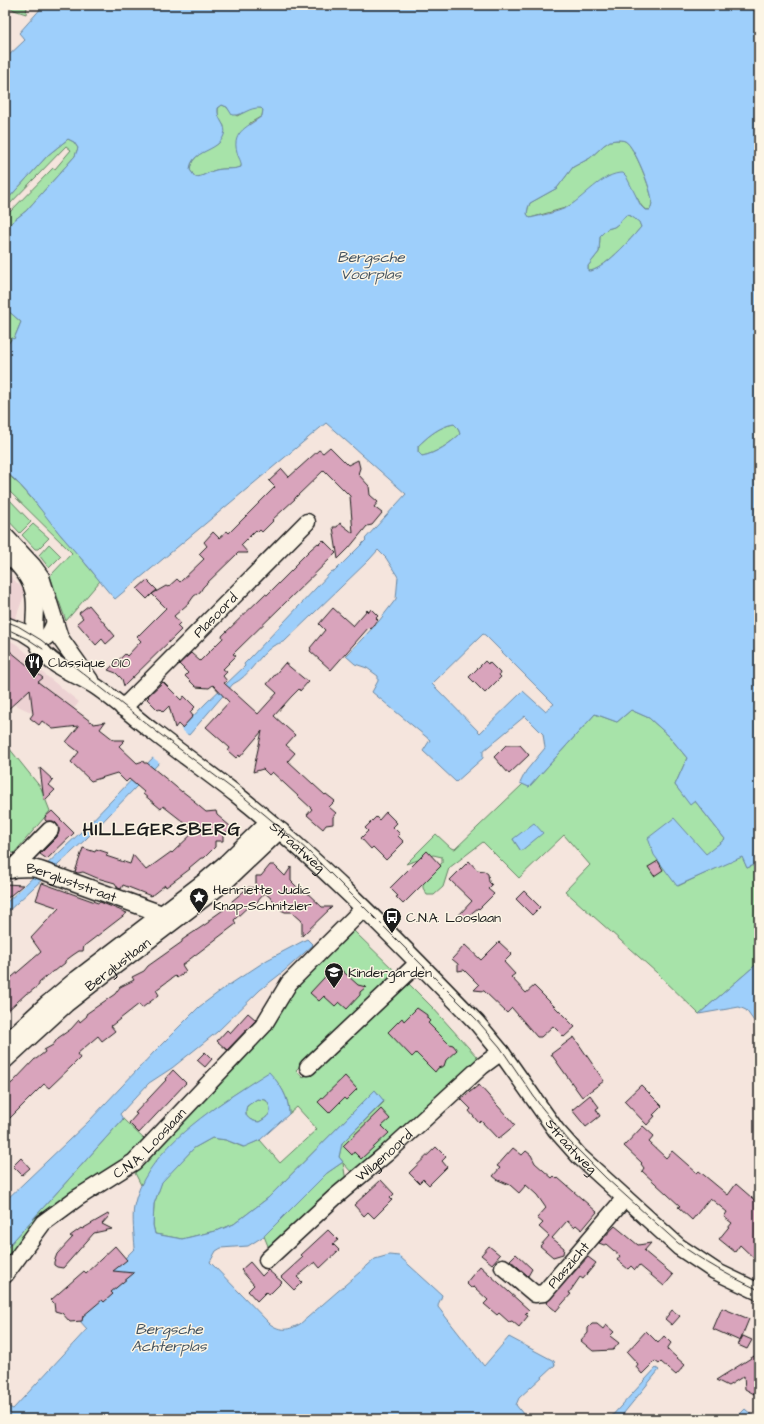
<svg xmlns="http://www.w3.org/2000/svg" width="764" height="1424" font-family="'Architects Daughter',sans-serif">
<rect width="100%" height="100%" fill="#f5e5dd"/>
<filter id="ink" filterUnits="userSpaceOnUse"><feTurbulence type="fractalNoise" baseFrequency=".025" numOctaves="2"/><feDisplacementMap in="SourceGraphic" scale="8" xChannelSelector="R" yChannelSelector="G"/><feConvolveMatrix kernelMatrix="1 2 1 2 8 2 1 2 1" color-interpolation-filters="sRGB"/></filter>
<g filter="url(#ink)">
<polygon fill="#edd2d3" points="5,571 24,590 23,598 8,639 19,646 30,656 44,674 79,702 61,726 5,700"/>
<g fill="#a7e3a9" stroke="#628062" fill-rule="evenodd">
<polygon points="7,5 29,5 27,7 26,14 14,10"/>
<path d="M222 105 227 107 229 110 237 116 254 107 261 108 263 110 262 116 250 123 239 157 242 162 241 167C233 170 224 168 216 170 208 172 203 177 195 177L190 170C191 154 208 151 219 143L224 126 218 117V108Z"/>
<polygon points="68,139 74,142 78,148 75,156 26,211 13,221 5,231 5,217 53,168 55,169 71,150 66,146 5,209 5,202 48,155"/>
<path d="M616 140C618 140 623 140 625 141 634 145 652 192 652 201 652 205 651 207 650 210 640 210 641 202 635 195 630 189 617 182 609 176L576 202 565 208 530 218 527 214 528 208 530 203 557 188 573 167 590 158 604 145 610 141Z"/>
<path d="M626 215 631 216 639 221 641 227C633 237 601 273 588 271V266L599 252 600 236 607 229 614 227 618 224Z"/>
<polygon points="5,308 21,322 14,339 12,338 5,349"/>
<path d="M454 424 458 428 460 434C451 443 435 454 422 456L418 452V446C428 436 440 426 454 424Z"/>
<polygon points="5,472 20,485 49,519 59,533 75,551 100,581 66,621 50,576 72,553 5,487"/>
<polygon points="5,495 31,522 20,533 5,517"/>
<polygon points="33,524 49,538 38,549 35,549 22,535"/>
<polygon points="49,544 61,556 49,568 39,555"/>
<path d="M631 710 649 718 669 736 687 758 675 785 690 804 695 801 725 839 706 855 670 874 678 886 742 856 747 868 759 863V962L699 1014 657 973 565 891 590 865 564 835 519 878 483 842 449 868 443 887 434 895H427L423 888V880L442 863V857L433 855 406 864 436 834 451 848 455 849 523 784 529 787 595 714 617 722ZM542 833 521 851 513 839Z"/>
<polygon points="5,743 41,788 50,811 14,853 5,853"/>
<path d="M354 931 397 973 296 1070 303 1078 406 981 433 1008 477 1057V1060L353 1174 343 1163 346 1181 270 1251 264 1236 327 1173 343 1162 339 1157 342 1143 384 1102 375 1090 268 1198 234 1224 219 1230 182 1239 155 1234 153 1225 154 1204 162 1181 194 1148 212 1138 226 1140 243 1147 260 1140 280 1163 317 1129 297 1107 289 1114C289 1097 280 1084 269 1073 218 1104 173 1132 141 1185L135 1173 137 1168 291 991Z"/>
<path d="M257 1099 266 1100C274 1111 270 1116 259 1122 249 1121 243 1116 247 1106Z"/>
<polygon points="123,1119 146,1141 5,1267 5,1250"/>
</g>
<g fill="#9ecffb" stroke="#6a87a2" fill-rule="evenodd">
<path d="M44 5H759V863L747 868 742 857 677 886 654 855 648 838 674 818 706 854 725 839 695 801 690 805 675 785 687 758 669 736 649 718 631 710 617 722 595 714 529 787 520 783 526 771 545 748 543 734 525 716 483 751V758L456 782 423 751 430 740 372 692 378 681V676L367 668 355 664 346 656 379 621 396 599 398 577 386 558 378 550 369 560 285 641C281 643 276 644 273 646 257 657 250 676 233 684L189 735 187 734 86 839 5 914V904L82 831 206 703 245 666 244 664 251 657 332 571 334 572 366 540 365 539 406 494 326 423 115 599C106 590 99 580 91 570 81 558 70 546 59 533 42 512 27 489 5 471V349L12 338 14 339 21 322 5 308V231L13 221 26 211 75 156 78 148 74 142 68 139 48 155 5 202V59L25 40 19 33ZM222 105 227 107 232 115C244 116 248 107 261 108L263 110 262 116C250 126 231 131 237 152 238 158 242 161 241 167 233 170 224 168 216 170 208 172 203 177 195 177L190 170C191 149 218 153 224 135 228 125 216 120 218 108ZM616 140C619 140 623 140 625 141 634 145 652 191 652 201 652 205 651 207 650 210H645L641 206 626 176 623 173C603 172 583 199 566 208 555 213 542 215 530 218L527 214 528 208 530 203 557 188 573 167 590 158 604 145 610 141ZM626 215 631 216 639 222 641 227C633 237 601 273 588 271V266L599 252 600 236 607 229 614 227 618 224ZM454 424 458 428 460 434C451 443 435 454 422 456L418 452V446C428 436 440 426 454 424ZM483 634 485 635 554 704 545 711 523 691 480 733 432 684Z"/>
<polygon points="534,823 543,833 521,851 513,839"/>
<polygon points="307,939 313,945 283,972 260,990 217,1032 172,1068 149,1083 120,1114 123,1119 5,1250 5,1201 89,1121 154,1052 199,1007 223,989 267,960"/>
<polygon points="759,962 759,1028 746,1010 739,1007 699,1014"/>
<path d="M269 1072C280 1084 289 1097 289 1114L260 1140 244 1147 226 1140 212 1138 194 1148 162 1182 154 1204 153 1225 155 1234 182 1239 219 1230 234 1224 268 1198 375 1090 384 1101 342 1143 339 1157 343 1162 327 1173 264 1236 248 1246 221 1248 216 1251 210 1262 270 1324C281 1332 289 1330 300 1324L375 1259 389 1255 399 1256 442 1295C441 1300 438 1302 438 1307L484 1366 509 1337 554 1361 555 1365 519 1398 516 1405 527 1419H5V1405L13 1409 87 1329 72 1312 135 1248C134 1234 132 1219 134 1206 144 1156 201 1116 241 1090 250 1084 259 1078 269 1072ZM257 1099 266 1100C274 1111 270 1116 259 1122 249 1121 243 1116 247 1106Z"/>
<polygon points="656,1368 659,1370 619,1419 609,1419"/>
<polygon points="745,1409 753,1416 751,1419 735,1419"/>
</g>
<polygon fill="#f5e5dd" points="180,728 190,737 187,736 160,763 152,757"/>
<g fill="#d9a4bc" stroke="#1c1c1c">
<polygon points="330,447 348,465 358,460 360,468 358,474 369,486 370,495 378,502 374,507 382,513 372,525 367,526 349,548 338,559 333,527 337,527 340,523 353,533 350,496 324,470 295,498 295,499 272,520 273,521 262,532 260,530 258,532 256,530 241,545 248,553 238,553 203,587 200,592 194,596 189,603 174,616 180,623 177,626 181,630 124,686 122,679 116,673 108,670 125,654 127,656 141,641 137,637 166,608 152,594 147,599 137,589 147,580 157,590 152,594 166,586 168,587 177,579 180,582 204,559 199,554 207,546 204,542 213,532 219,538 227,531 229,533 275,487 269,481 282,469 289,477 319,450 323,453"/>
<polygon points="323,540 336,553 233,654 236,656 223,669 227,672 223,676 227,681 224,683 258,714 277,693 267,684 285,663 308,682 300,691 299,689 291,697 274,716 295,735 286,745 295,753 288,761 325,795 326,794 335,801 329,807 336,813 333,817 333,824 326,825 323,829 307,815 312,809 272,772 269,775 263,769 253,772 262,731 240,757 239,755 236,758 228,751 230,748 206,727 229,702 213,685 209,688 196,687 185,676 188,673 179,664 191,653 200,661 223,638 222,636 265,594 267,595 295,567 294,566 311,549 318,543 319,544"/>
<polygon points="89,605 115,636 106,644 102,639 96,645 77,623 83,618 79,613"/>
<polygon points="333,608 353,626 367,610 369,612 371,609 378,616 376,618 378,620 371,629 369,627 331,670 310,651 311,649 310,648 325,630 319,624"/>
<polygon points="5,647 43,678 38,682 94,724 105,722 100,729 114,740 125,740 119,746 137,763 143,761 144,763 147,763 182,792 182,791 195,801 194,802 206,812 216,811 217,815 237,832 223,832 223,841 215,841 215,847 204,858 201,858 189,868 190,869 166,887 165,885 151,896 123,885 121,889 118,888 115,883 97,878 83,872 78,873 75,872 83,848 95,852 96,849 108,853 106,856 130,864 133,855 146,870 171,852 172,853 195,831 163,806 161,809 143,794 144,792 129,779 126,782 117,773 91,781 71,762 79,752 66,742 79,726 53,729 42,721 39,725 30,718 33,714 30,689 5,712"/>
<polygon points="485,661 488,664 489,662 500,673 499,675 501,677 485,693 469,677"/>
<polygon points="163,682 181,700 184,696 195,707 190,712 193,716 182,728 178,724 175,728 169,706 163,712 160,709 158,710 147,699 149,697 148,696"/>
<polygon points="506,745 520,745 529,755 509,774 494,757"/>
<polygon points="40,768 53,780 49,785 55,790 44,801"/>
<polygon points="52,811 74,833 47,859 40,854 57,837 59,832 59,827 56,823 53,821 46,821 45,820 45,817"/>
<polygon points="386,812 397,823 393,827 400,834 398,836 404,842 386,860 373,847 371,849 361,838 368,831 365,828 376,817 379,820"/>
<polygon points="427,851 441,866 403,904 396,897 398,896 390,888"/>
<polygon points="469,861 477,870 484,871 488,874 489,882 492,885 488,889 494,894 479,909 478,908 463,920 459,915 472,901 450,880"/>
<polygon points="658,861 663,870 654,876 648,867"/>
<polygon points="270,865 274,865 285,876 291,867 291,881 298,888 302,888 322,907 332,907 302,936 302,921 292,912 285,912 281,910 281,907 265,893 256,903 255,900 234,920 236,924 182,965 186,971 177,978 175,976 156,990 159,995 142,1008 139,1004 120,1019 111,1026 115,1031 102,1041 98,1036 77,1054 80,1058 72,1066 49,1088 44,1084 5,1123 5,1087 12,1083 35,1059 36,1059 45,1052 44,1050 53,1045 58,1038 71,1029 79,1020 80,1022 87,1016 86,1014 115,994 120,987 134,980 132,977 144,971 148,966 182,942 182,940 209,922 209,920 233,903 232,901 249,887 256,888 256,876 261,876"/>
<polygon points="42,883 98,903 100,902 127,913 84,946 83,951 79,951 73,955 65,961 65,963 55,971 53,971 39,983 39,985 29,993 27,993 5,1013 5,983 41,952 31,938 59,908 36,900"/>
<polygon points="5,884 23,885 5,900"/>
<polygon points="524,891 540,907 532,915 516,899"/>
<polygon points="499,942 512,954 504,962 515,974 511,977 526,993 534,986 575,1027 564,1037 553,1026 541,1037 537,1037 512,1008 507,1013 484,991 474,990 479,985 464,970 458,971 458,964 452,959 465,945 481,960"/>
<polygon points="336,965 358,985 366,987 360,992 360,995 347,1009 339,1002 335,1006 324,996 319,1001 310,993"/>
<polygon points="417,1008 427,1015 427,1018 430,1021 428,1023 449,1044 453,1045 457,1050 446,1060 444,1066 438,1068 435,1072 416,1053 412,1057 388,1032 402,1018 404,1021"/>
<polygon points="248,1013 256,1020 227,1050 217,1041 227,1030 230,1033"/>
<polygon points="574,1037 604,1081 582,1097 551,1054"/>
<polygon points="205,1052 212,1059 205,1067 197,1060"/>
<polygon points="173,1070 186,1083 139,1133 129,1123 137,1114 135,1113 166,1080 165,1079"/>
<polygon points="345,1076 357,1089 346,1100 344,1098 329,1113 318,1102"/>
<polygon points="479,1085 515,1125 498,1139 481,1121 479,1123 469,1111 471,1109 461,1099"/>
<polygon points="641,1085 662,1106 653,1115 655,1116 647,1125 624,1101"/>
<polygon points="590,1095 599,1107 596,1109 600,1116 586,1127 572,1110"/>
<polygon points="381,1109 390,1119 382,1126 389,1133 361,1159 354,1152 352,1155 343,1146"/>
<polygon points="643,1126 654,1136 649,1142 666,1158 672,1151 697,1173 699,1171 728,1195 736,1184 759,1204 759,1263 740,1245 735,1252 719,1239 732,1223 724,1217 727,1212 710,1198 692,1220 678,1207 680,1206 642,1171 644,1168 641,1164 642,1163 624,1146"/>
<polygon points="436,1147 446,1157 442,1161 447,1167 429,1185 423,1179 419,1183 409,1173"/>
<polygon points="513,1148 522,1155 526,1151 531,1155 535,1163 552,1178 554,1176 557,1179 558,1178 597,1212 582,1230 576,1225 574,1227 567,1221 552,1238 564,1248 563,1254 553,1257 540,1246 549,1236 539,1227 543,1223 537,1218 546,1208 537,1195 526,1185 519,1193 510,1185 498,1180 493,1176 500,1168 497,1166"/>
<polygon points="21,1158 30,1168 22,1175 13,1166"/>
<polygon points="381,1180 394,1194 390,1198 392,1200 374,1218 368,1212 364,1216 354,1205"/>
<polygon points="108,1214 109,1216 102,1224 112,1229 94,1233 63,1268 57,1267 54,1265 54,1262 57,1254 73,1237 71,1237 70,1236 81,1228 82,1229"/>
<polygon points="615,1226 638,1245 651,1243 644,1251 673,1275 664,1286 639,1265 635,1270 631,1266 628,1269 617,1260 620,1256 606,1244 604,1245 599,1243"/>
<polygon points="328,1230 338,1240 333,1244 339,1250 320,1268 315,1262 297,1277 302,1282 294,1290 281,1277 303,1257 301,1255"/>
<polygon points="115,1246 127,1260 113,1271 134,1273 111,1292 113,1294 104,1302 102,1300 83,1316 82,1321 70,1322 62,1313 55,1311 54,1303 51,1300 84,1271 86,1273"/>
<polygon points="489,1246 500,1255 492,1264 481,1255"/>
<polygon points="516,1254 532,1269 528,1276 510,1260"/>
<polygon points="588,1257 596,1263 583,1279 580,1277 569,1293 571,1294 556,1311 546,1303"/>
<polygon points="250,1262 262,1276 268,1270 282,1282 271,1293 268,1294 266,1292 257,1301 248,1291 254,1285 241,1270"/>
<polygon points="480,1266 529,1310 525,1314 528,1316 519,1327 512,1321 509,1322 499,1313 497,1315 484,1304 488,1300 474,1287 471,1288 466,1283"/>
<polygon points="722,1308 749,1319 740,1341 713,1329"/>
<polygon points="672,1310 680,1316 672,1325 665,1319"/>
<polygon points="592,1324 597,1324 603,1329 606,1325 614,1332 610,1336 619,1343 613,1350 593,1351 581,1341 588,1333 588,1328"/>
<polygon points="646,1331 658,1343 664,1336 671,1343 667,1349 685,1365 676,1375 661,1362 659,1364 655,1361 642,1374 636,1367 638,1364 627,1352"/>
<polygon points="743,1336 752,1340 747,1349 738,1345"/>
<polygon points="759,1353 759,1390 754,1394 745,1389 744,1376 728,1386 716,1380"/>
</g>
<g fill="none" stroke-linecap="round" stroke-linejoin="round">
<g stroke="#1c1c1c" stroke-width="19">
<g id="minor">
<polyline points="5,536 33,566 41,577 60,638 90,680"/>
<path id="s1" d="M5 551C16 562 29 575 33 590 40 615 25 633 46 656 59 670 79 675 95 686 116 700 135 718 155 733 182 754 210 774 237 795 324 864 400 944 477 1023L501 1052 556 1130 579 1156 679 1247 715 1271 759 1292"/>
<path d="M5 625 23 632 37 641C48 639 51 632 55 622"/>
<path id="s2" d="M123 708 307 522"/>
<path id="s3" d="M5 869 32 868 40 870 162 914"/>
<polyline points="11,870 50,830"/>
<polyline points="5,1043 46,1005 77,979 205,881 226,863 267,823 267,820"/>
<path id="s4" d="M5 1060 66 1004 107 972 224 883 278 832 281 831"/>
<polyline points="308,1067 418,963"/>
<path id="s5" d="M267 1260 335 1197 386 1154 482 1066 501 1052"/>
<path id="s6" d="M503 1267 535 1294 544 1293 625 1198"/>
<path id="s7" d="M5 1275 43 1223 77 1198 134 1162 263 1026 289 983 363 909"/>
</g>
</g>
<use href="#minor" stroke="#fcf5e5" stroke-width="16"/>
<g stroke="#1c1c1c" stroke-width="1">
<path d="M5 621 18 626 41 640 157 732 246 799 306 849 476 1019 500 1047 539 1104 569 1141 606 1178 678 1243C704 1262 731 1277 759 1290"/>
<polyline points="5,628 28,639 43,649"/>
</g>
</g>
</g>
<defs>
<g id="restaurant-pin" transform="scale(1)"><path d="M0 17L-7.5 6A9.5 9.5 0 1 1 7.5 6Z" fill="#1c1c1c" stroke="#fcf5e5"/><path d="M-5-6h1v4h1v-4h1v4h1v-4h1v5L-1.5 .5V6h-2V.5L-5-1ZM5-6V6H3V1.5H1.5Q1.5-4 5-6Z" fill="#fff"/></g>
<g id="sight-pin" transform="scale(1)"><path d="M0 17L-7.5 6A9.5 9.5 0 1 1 7.5 6Z" fill="#1c1c1c" stroke="#fcf5e5"/><path d="M0-6L1.8-2.2L6-1.7L2.9 1.2L3.7 5.4L0 3.3L-3.7 5.4L-2.9 1.2L-6-1.7L-1.8-2.2Z" fill="#fff"/></g>
<g id="bus-pin" transform="scale(1)"><path d="M0 17L-7.5 6A9.5 9.5 0 1 1 7.5 6Z" fill="#1c1c1c" stroke="#fcf5e5"/><path d="M-5-6H5V4H4V6H2V4H-2V6H-4V4H-5ZM-3.5-4V0h7V-4ZM-3.5 1.2v1.5H-2V1.2ZM2 1.2v1.5H3.5V1.2Z" fill="#fff"/></g>
<g id="school-pin" transform="scale(1)"><path d="M0 17L-7.5 6A9.5 9.5 0 1 1 7.5 6Z" fill="#1c1c1c" stroke="#fcf5e5"/><path d="M0-5L7-2L0 1L-7-2ZM-4 1L0 2.5L4 1V4Q0 6-4 4Z" fill="#fff"/></g>
</defs>
<g fill-rule="evenodd">
<use href="#restaurant-pin" x="34" y="662"/>
<use href="#sight-pin" x="199" y="897"/>
<use href="#bus-pin" x="392" y="917"/>
<use href="#school-pin" x="334" y="972"/>
</g>
<g text-anchor="middle" stroke-width="3" stroke-linejoin="round" paint-order="stroke">
<g font-size="14" fill="#1c1c1c" stroke="#fcf5e5">
<text dy="5" stroke="none"><textPath href="#s2" startOffset="131">Plasoord</textPath></text>
<text dy="5" stroke="none"><textPath href="#s1" startOffset="434">Straatweg</textPath></text>
<text dy="5" stroke="none"><textPath href="#s3" startOffset="69">Bergluststraat</textPath></text>
<text dy="5" stroke="none"><textPath href="#s4" startOffset="148">Berglustlaan</textPath></text>
<text dy="5" stroke="none"><textPath href="#s7" startOffset="198">C.N.A. Looslaan</textPath></text>
<text dy="5" stroke="none"><textPath href="#s1" startOffset="841">Straatweg</textPath></text>
<text dy="5" stroke="none"><textPath href="#s5" startOffset="157">Wilgenoord</textPath></text>
<text dy="5" stroke="none"><textPath href="#s6" startOffset="88">Plaszicht</textPath></text>
</g>
<g font-size="14" fill="#1c1c1c" stroke="#fcf5e5" text-anchor="start">
<text x="48" y="667">Classique 010</text>
<text x="213" y="894">Henriette Judic<tspan x="213" dy="16">Knap-Schnitzler</tspan></text>
<text x="406" y="922">C.N.A. Looslaan</text>
<text x="348" y="977">Kindergarden</text>
</g>
<g font-size="15" font-style="italic" fill="#43525f" stroke="#fcf5e5">
<text x="371" y="262">Bergsche<tspan x="371" dy="17">Voorplas</tspan></text>
<text x="169" y="1334">Bergsche<tspan x="169" dy="17">Achterplas</tspan></text>
</g>
<g font-size="18" font-weight="bold" letter-spacing="1" fill="#1c1c1c" stroke="#fcf5e5">
<text x="162" y="835">HILLEGERSBERG</text>
</g>
</g>
<rect width="764" height="1424" fill="none" stroke="#fcf5e5" stroke-width="20"/>
<rect x="10" y="10" width="744" height="1404" fill="none" stroke="#1c1c1c" stroke-width="1.5" filter="url(#ink)"/>
</svg>
